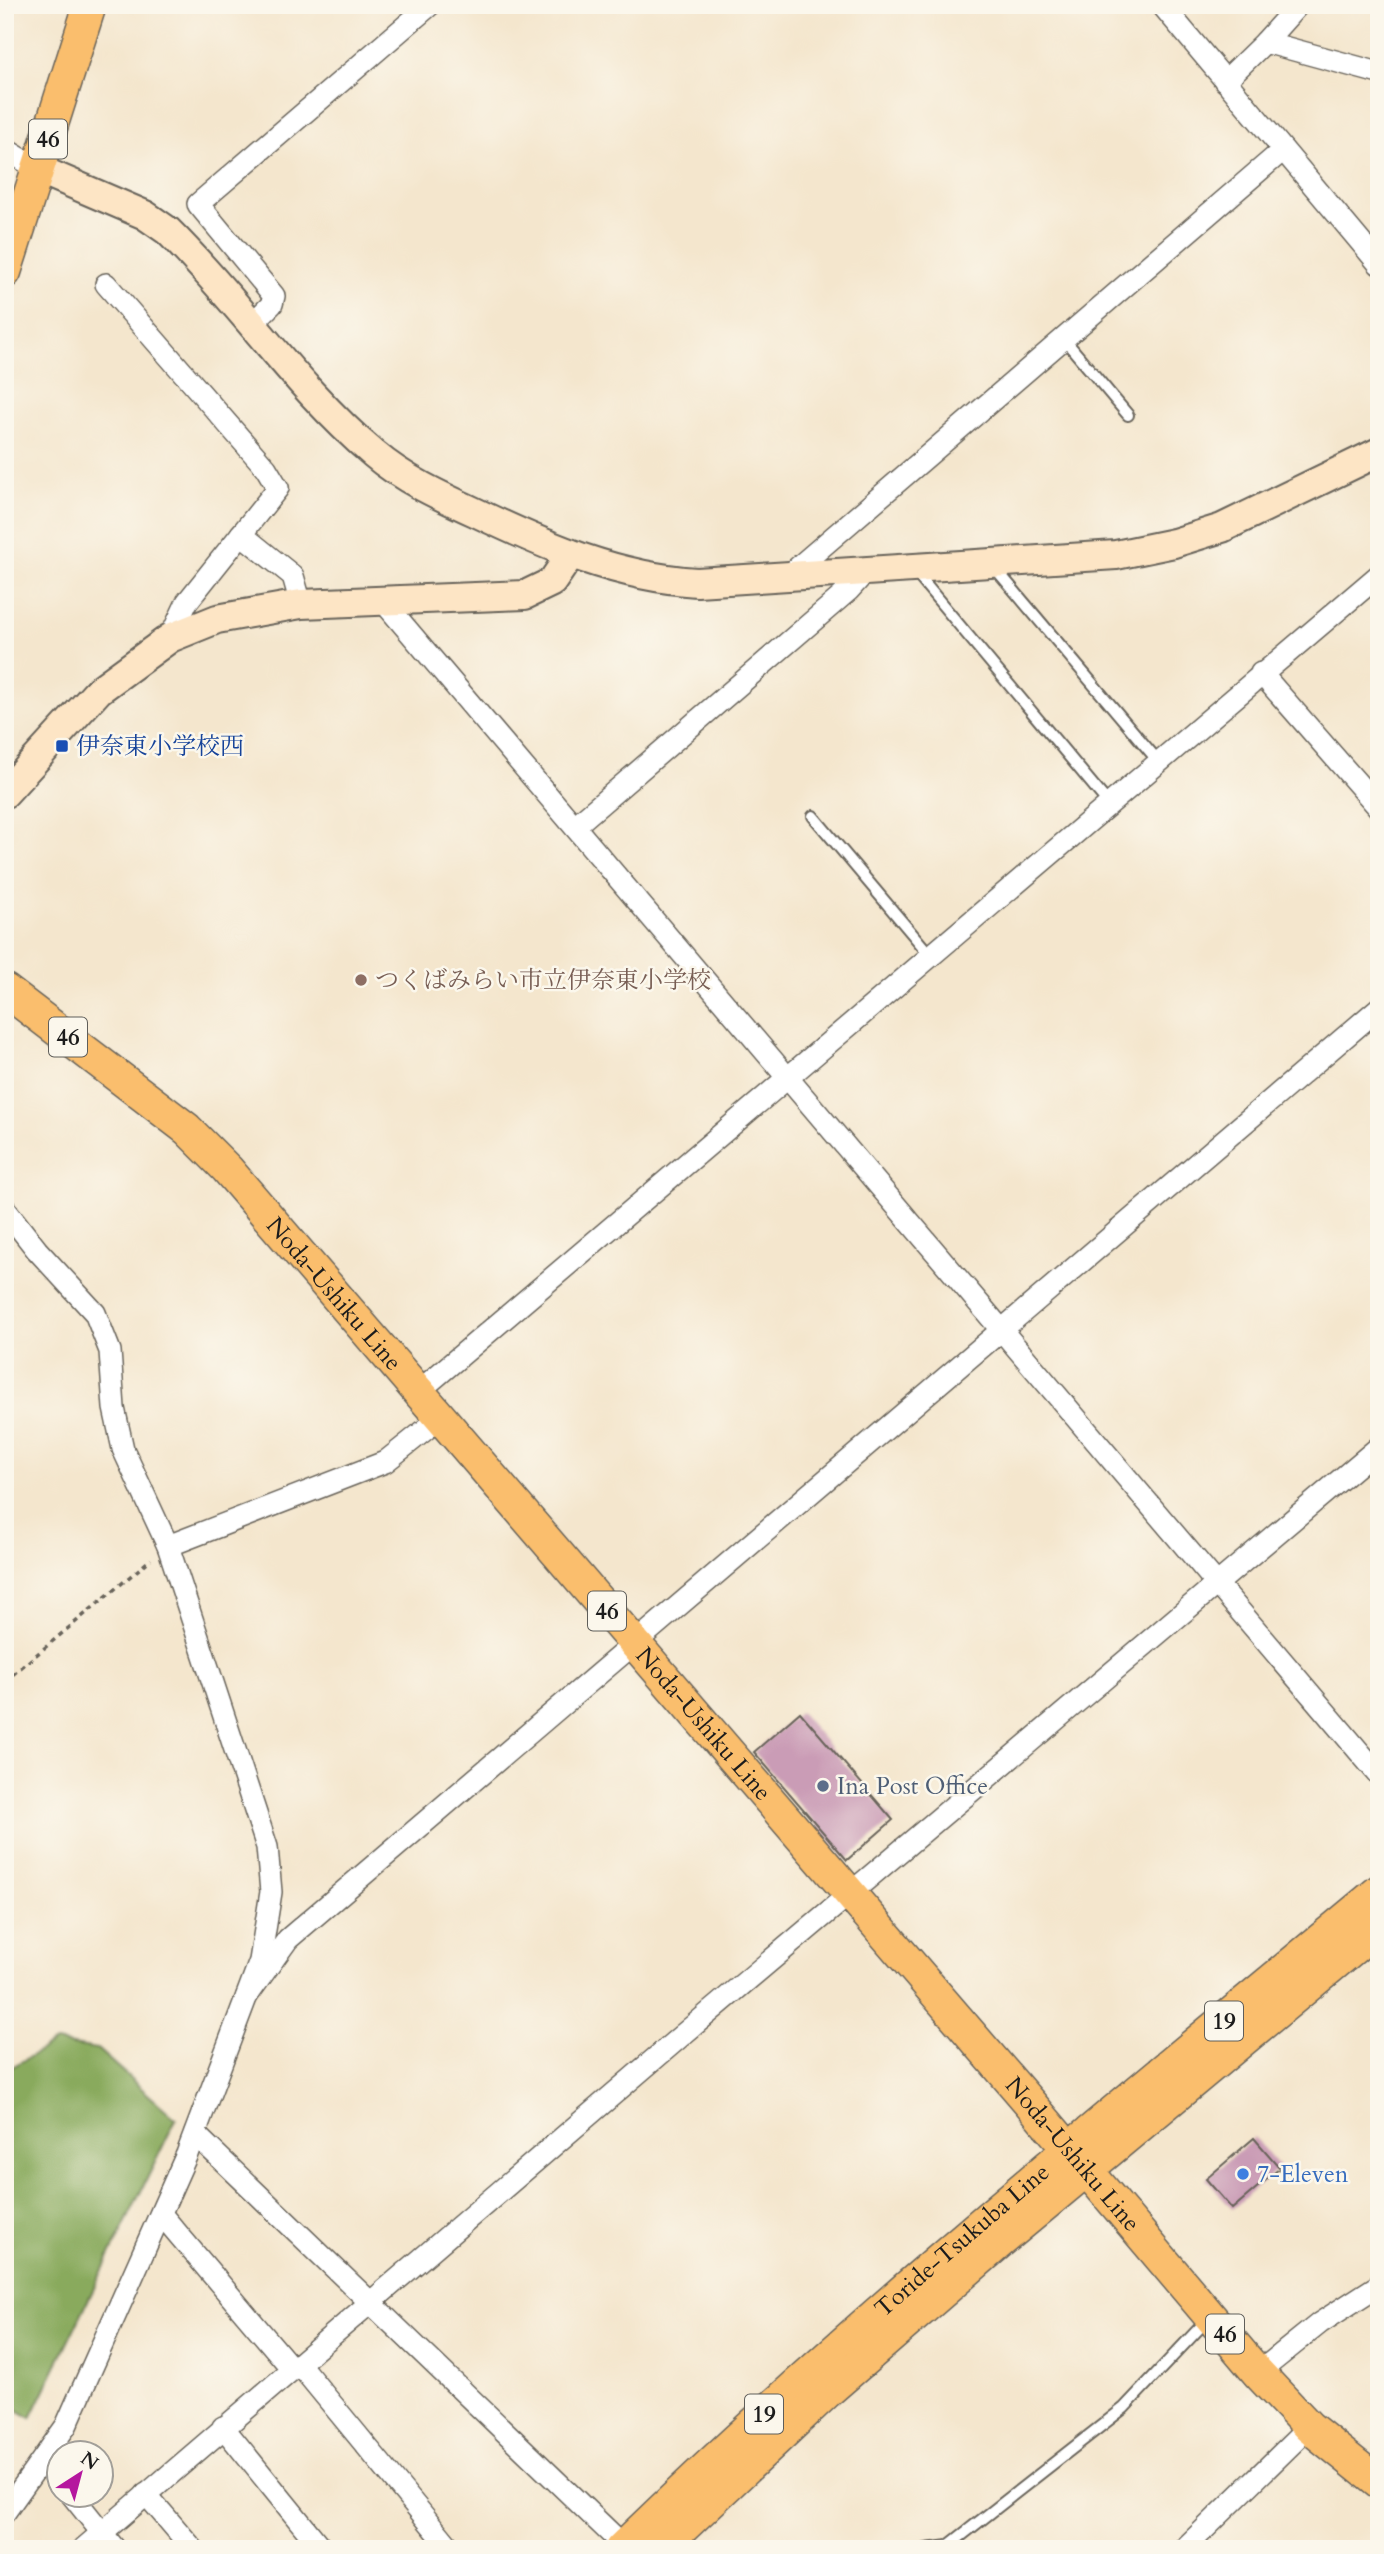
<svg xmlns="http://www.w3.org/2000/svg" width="1384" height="2554" font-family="Cardo,'Noto Serif JP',serif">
<rect width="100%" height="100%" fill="#fbf7ec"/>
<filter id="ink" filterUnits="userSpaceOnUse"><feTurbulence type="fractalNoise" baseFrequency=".0143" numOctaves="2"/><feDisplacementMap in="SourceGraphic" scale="14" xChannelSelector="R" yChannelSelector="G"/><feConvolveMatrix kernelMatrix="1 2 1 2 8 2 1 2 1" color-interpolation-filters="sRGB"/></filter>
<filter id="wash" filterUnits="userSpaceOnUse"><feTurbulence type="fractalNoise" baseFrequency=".00686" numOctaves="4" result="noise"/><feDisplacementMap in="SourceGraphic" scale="28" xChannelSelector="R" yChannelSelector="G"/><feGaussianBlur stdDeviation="1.57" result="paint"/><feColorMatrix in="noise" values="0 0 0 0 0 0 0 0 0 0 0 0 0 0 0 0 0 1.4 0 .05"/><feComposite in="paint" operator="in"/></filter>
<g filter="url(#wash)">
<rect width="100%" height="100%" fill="#f4e6cd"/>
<polygon fill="#89aa5d" stroke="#52633c" stroke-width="2" points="55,2042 97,2049 176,2119 31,2418 5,2403 5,2071"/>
<g id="blocks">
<g fill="#ca9cb6">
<polygon points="800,1712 893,1820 847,1860 754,1752"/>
<polygon points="1254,2138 1280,2168 1232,2209 1206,2179"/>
</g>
</g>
</g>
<g filter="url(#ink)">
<use href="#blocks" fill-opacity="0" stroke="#68635a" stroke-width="2"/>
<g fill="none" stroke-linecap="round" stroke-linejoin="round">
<g stroke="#68635a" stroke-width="14">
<g id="lane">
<polyline points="1064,339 1128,415"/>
<polyline points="995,568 1158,761"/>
<polyline points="915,572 1108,803"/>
<polyline points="813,816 930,955"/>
<polyline points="926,2549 948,2546 1124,2408 1208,2319"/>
</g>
</g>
<g stroke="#68635a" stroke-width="24">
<g id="street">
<polyline points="1162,5 1379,264"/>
<polyline points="1265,42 1298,5"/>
<polyline points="1225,81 1265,42 1379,73"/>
<polyline points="5,149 38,169"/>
<polyline points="106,284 266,468 278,488 187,602 170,638"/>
<polyline points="253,323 272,304 274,296 198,204 430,5"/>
<polyline points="241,534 293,576 301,604"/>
<polyline points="788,576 1283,150"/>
<polyline points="383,601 1379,1775"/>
<polyline points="1261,673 1379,808"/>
<polyline points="575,826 849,590 868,569"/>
<polyline points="5,1209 37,1250 95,1313 110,1351 114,1408 123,1449 168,1546 267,1847 271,1892 260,1961 187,2154 66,2426 5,2512"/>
<polyline points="418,1392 1379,575"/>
<polyline points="168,1546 385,1462 440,1418"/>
<polyline points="247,1996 288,1939 1379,1008"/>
<polyline points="195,2134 627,2549"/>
<polyline points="161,2214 293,2370"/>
<polyline points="299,2364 451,2549"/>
<polyline points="1258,2373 1320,2323 1379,2285"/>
<polyline points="223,2427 322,2549"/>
<polyline points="43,2459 60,2480"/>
<polyline points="71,2494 115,2549"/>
<polyline points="146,2494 193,2549"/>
<polyline points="83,2549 680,2037 1379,1447"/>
<polyline points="1184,2549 1309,2427"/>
</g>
</g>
<g stroke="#68635a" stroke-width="32">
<g id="secondary">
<path d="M38 169 145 215 168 231C240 302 297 389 374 454 403 479 440 496 475 512 546 546 617 577 697 582L1116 555 1174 543 1222 528 1379 452"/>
<polyline points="5,793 99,690 170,638 217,619 301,604 525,595 552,582 571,554"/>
</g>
</g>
<g stroke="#68635a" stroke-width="35">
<g id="primary">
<polyline points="5,272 90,5"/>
<path id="s1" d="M5 990 187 1129 227 1169 1029 2102 1258 2373 1309 2427 1379 2483"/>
<path id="s2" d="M621 2549C861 2315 1122 2105 1379 1891"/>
<polyline points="660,2549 827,2392 1000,2242 1379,1927"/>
</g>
</g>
<g stroke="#68635a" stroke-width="3.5" stroke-dasharray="5 5" stroke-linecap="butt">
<polyline points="5,1681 151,1559"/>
<polyline points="5,1928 11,1935"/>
</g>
<use href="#lane" stroke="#fff" stroke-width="10"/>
<use href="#street" stroke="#fff" stroke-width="21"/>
<use href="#secondary" stroke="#fde5c5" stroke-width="28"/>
<use href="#primary" stroke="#fabe6d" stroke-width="32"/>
</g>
</g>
<rect fill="#1a4fb4" stroke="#fbf7ec" stroke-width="2.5" x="55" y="739" width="14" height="14" rx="3.5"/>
<circle fill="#8d6e63" stroke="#fbf7ec" stroke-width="2.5" cx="361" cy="980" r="7"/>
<circle fill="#5c6f8a" stroke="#fbf7ec" stroke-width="2.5" cx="823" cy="1786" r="7"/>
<circle fill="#3f7fe0" stroke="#fbf7ec" stroke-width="2.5" cx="1243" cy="2174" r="7"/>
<g text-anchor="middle" stroke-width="5" stroke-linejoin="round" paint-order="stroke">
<g fill="#fbf7ec" stroke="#5f5e5a" stroke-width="2">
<rect x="29" y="119.5" width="38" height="39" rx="5"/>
<rect x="49" y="1017.5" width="38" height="39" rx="5"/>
<rect x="588" y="1591.5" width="38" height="39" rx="5"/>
<rect x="1205" y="2001.5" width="38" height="39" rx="5"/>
<rect x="1206" y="2314.5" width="38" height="39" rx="5"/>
<rect x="745" y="2394.5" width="38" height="39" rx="5"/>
</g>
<g font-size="23" font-weight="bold" fill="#1c1c1c">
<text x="48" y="147">46</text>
<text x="68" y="1045">46</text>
<text x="607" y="1619">46</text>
<text x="1224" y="2029">19</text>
<text x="1225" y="2342">46</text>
<text x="764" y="2422">19</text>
</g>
<g font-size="24" fill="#164399" stroke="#fbf7ec" text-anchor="start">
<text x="76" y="754">伊奈東小学校西</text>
</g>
<g font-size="24" fill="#785e54" stroke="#fbf7ec" text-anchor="start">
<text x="375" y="988">つくばみらい市立伊奈東小学校</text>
</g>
<g font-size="24" fill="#1c1c1c" stroke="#fbf7ec">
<text dy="8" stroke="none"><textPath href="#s1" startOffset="450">Noda-Ushiku Line</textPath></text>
<text dy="8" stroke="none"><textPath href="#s1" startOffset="1017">Noda-Ushiku Line</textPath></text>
<text dy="8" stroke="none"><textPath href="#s1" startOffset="1584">Noda-Ushiku Line</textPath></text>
<text dy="8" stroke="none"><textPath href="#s2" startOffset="460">Toride-Tsukuba Line</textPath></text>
</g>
<g font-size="24" fill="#4e5e75" stroke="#fbf7ec" text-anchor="start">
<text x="837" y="1794">Ina Post Office</text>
</g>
<g font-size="24" fill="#366cbe" stroke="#fbf7ec" text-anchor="start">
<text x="1257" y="2182">7-Eleven</text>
</g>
</g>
<rect width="1384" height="2554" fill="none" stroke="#fbf7ec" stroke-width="28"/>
<g transform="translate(80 2474) rotate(36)"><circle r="33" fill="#fbf7ec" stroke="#a29f99" stroke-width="2"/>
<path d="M0-5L12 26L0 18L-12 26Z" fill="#b5179e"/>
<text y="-10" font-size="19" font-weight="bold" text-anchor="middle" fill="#1c1c1c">N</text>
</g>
</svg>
